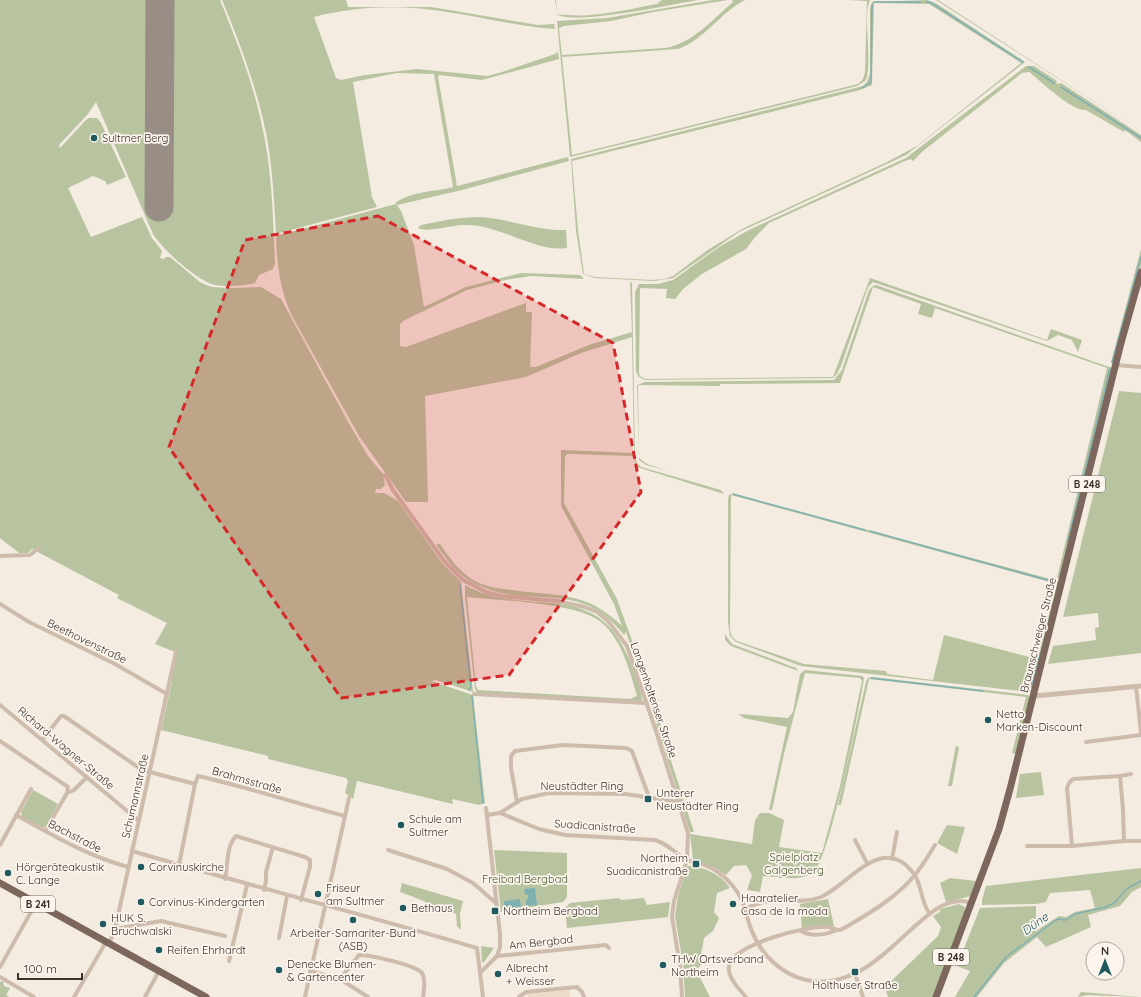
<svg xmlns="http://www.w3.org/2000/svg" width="1141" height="997" font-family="Quicksand,sans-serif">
<rect width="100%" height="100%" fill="#f4ebe1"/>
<g fill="#b8c4a0" fill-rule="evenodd">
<path d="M0 0H220C236 39 252 80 261 121 272 167 273 216 275 263L273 269 259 275 255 283C244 286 226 287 215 285 197 281 162 249 153 234L96 102 88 114 59 145 60 148 85 121 88 118H97L101 123 126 177 107 185 105 181 93 176 68 188 91 237 142 217 152 238 162 251 160 258 164 259 166 257H170L200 282 206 285 212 287 231 288 261 287 281 299 347 420 368 456 383 474 385 485 381 489H376L375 493H384L398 501 442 563 461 582 473 692 436 680 431 681 473 695 485 803 479 805 452 799 453 804 357 781 353 799 345 793 348 781 346 778 268 759V756L161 730 172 682 168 680 175 652 155 644 167 623 117 598 119 595 32 549 28 553H19L0 538Z"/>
<path d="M222 0H346L348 7H431L538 25 554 24 555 29C514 26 474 15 433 10 395 5 352 7 314 17L336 78 341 80 365 75 417 69 487 76 499 73 555 54 558 52 559 59 482 80 439 75 438 77 457 186 568 157 569 161 462 190 397 205 401 211 414 245 424 307 466 287 521 273 580 275 584 279 531 276 505 280 467 290 403 321 400 324V346L406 347 526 303V312H532L530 367H536L589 345 632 332 630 282 632 283 635 456 637 463 641 467 721 490 724 494 637 467 633 456 571 454H567L565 457 564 503 617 599 652 696 654 699 664 701 649 699 626 632 624 635C579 576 527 612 474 583 457 575 446 559 436 544H440C450 559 462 575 479 583 489 587 500 589 512 590 558 597 585 590 622 626L614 604 561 506V450L634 453 632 337 581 353 526 377 425 396 428 502H406L359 436 292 316C280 290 277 265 276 236L396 204V202C414 191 433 192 453 187L434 74 397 73 353 82 372 197 377 207 276 234C274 196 272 156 263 119 253 78 238 38 222 0Z"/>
<path d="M555 0H556L557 14C591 19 625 10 657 4L662 0H698C674 4 572 26 557 14Z"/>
<path d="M713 0H728L653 12 611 21 564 26 559 28 562 55 665 48C692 44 713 19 733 2L732 0H745C721 12 704 40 678 49L562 57 572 155 858 84 863 79 865 72 867 1 848 0H870C862 16 873 59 866 80L857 86 570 157 557 21 607 18Z"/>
<path d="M927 0 937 4 1025 62 906 155 739 232 673 278 654 281 595 278 583 274 576 231 571 159 863 86 867 82 870 73V8L872 2ZM874 3 929 4 1021 63 917 146 885 163 744 228 709 249 673 276 664 279 651 280 595 277 584 274 578 230 572 161 860 90 872 85Z"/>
<polygon points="936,0 938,0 1141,132"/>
<path d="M1026 66H1034L1057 81 1056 83 1057 84 1061 83 1141 135V142L1125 130 1124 132 1086 110C1072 112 1041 81 1029 72L1022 73 923 151 913 161 911 159 905 161 769 223 756 236 746 249 702 274 683 289 675 299 666 298 667 289 640 288 639 373 640 376 645 379 833 377 870 278 1047 340 1051 329 1082 340 1078 352 1072 340 1058 335 1047 341 873 282 868 287 841 366 837 374 833 378 645 380 639 377 636 371 635 292 639 284H658L673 280 719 247 749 230 906 158Z"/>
<path d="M474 217C506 217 535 231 566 230L567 248C535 253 499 223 463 225 453 225 425 233 418 228L421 225 452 219Z"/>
<polygon points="1141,249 1141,266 1113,363 1111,363"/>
<polygon points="876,285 1112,368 1062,579 1057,578 1107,368 935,308 932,318 918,314 921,304 873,287 840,383 720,384 720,386 638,385 639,458 647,464 668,471 646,465 639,460 637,385 645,382 834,380 842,370 869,290 873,286"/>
<polygon points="1119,391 1141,393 1141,653 1048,664 1053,646 1096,640 1095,628 1099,627 1098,613 1063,617"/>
<path d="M732 494 1058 581 1059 582 1032 688 1030 687 1029 689 1032 691 1029 692 801 666 736 642 730 636 728 622V499L729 495ZM731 495 1057 584 1037 659 944 635 933 680 887 674 886 671 804 664 737 641 732 637 730 630Z"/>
<path d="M465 585C527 620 595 575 629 659 633 669 642 690 642 700L640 702 477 693 475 689 465 597ZM467 597C501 601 576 602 601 622 622 640 630 671 637 696L630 699 478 690 476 686Z"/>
<polygon points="725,634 732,644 796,668 798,671 731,646 725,640"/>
<path d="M805 670 862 676 864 678C860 706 830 857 814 871 805 880 791 878 779 878V859L778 877 763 876 760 892 747 890 752 875 746 865 734 866 726 875 714 867 693 860 690 834 752 844 755 820 760 813H769L784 820 779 847 822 853 840 786 862 681 860 678 805 673 784 754 772 810H769L787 727 744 718 738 714 788 718 793 712 800 674Z"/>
<polygon points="872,677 1028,695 1030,697 1017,754 1012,753 1026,697 869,679 841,805 838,805 866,682 868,678"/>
<polygon points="653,703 664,734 663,736 694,832 690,832 650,704"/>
<polygon points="956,746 959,747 952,786 948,786"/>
<polygon points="1041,772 1044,795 1016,798 1020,774"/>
<polygon points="33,790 58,804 46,826 42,828 22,817 21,812"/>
<polygon points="947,825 965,827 957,854 937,843"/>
<polygon points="494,850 567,853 567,897 563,902 501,912"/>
<path d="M689 866C705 867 720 874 730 888L717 893 714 912 719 918 713 931 704 938 701 955 702 964 696 970 710 997H685L683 964 675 916 678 896 687 867Z"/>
<polygon points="1141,868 1141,887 1132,892 1120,906 1088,915 1091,927 1046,947 1037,937 1004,963 977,997 955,997 970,971 957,966 980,908 1036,906 1036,931 1059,916 1066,917 1075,912 1095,908 1090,890 1050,893 1046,902 1036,904 982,905 982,900 986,886"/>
<polygon points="950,878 976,881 971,896 946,902 940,883"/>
<path d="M402 883 463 901 460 914 461 930 457 926 456 914 450 911 451 907 445 905 444 909C429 904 415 897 400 892Z"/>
<polygon points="619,898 621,900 644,898 647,905 670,902 668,917 567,928 565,908 570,903"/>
<polygon points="828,899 834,926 805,927 802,929 800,904"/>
<polygon points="959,904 965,907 965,911 933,997 888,997 885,987 938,936 941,927 933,916 940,912 940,909"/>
<polygon points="481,946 494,948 484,962 482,962"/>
<polygon points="3,981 4,986 10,988 6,995 9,997 0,997 0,982"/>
<polygon points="1081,992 1140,997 1088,995 1078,997"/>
</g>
<polygon fill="#ecdcc8" points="570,990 570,997 528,997 527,994"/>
<g fill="#7fb0b2">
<polygon points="535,888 537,905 526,906 526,901 528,898 528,895 525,894 524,889"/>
<polygon points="520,899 521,907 505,909 504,901"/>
</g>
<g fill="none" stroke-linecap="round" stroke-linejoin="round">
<g stroke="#7fb0b2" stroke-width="1.5">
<polyline points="874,2 921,2"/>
<polyline points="926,2 930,2 1023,62"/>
<polyline points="1029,67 1054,83"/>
<polyline points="1061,87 1141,138"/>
<polyline points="862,88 871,82 872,5"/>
<polyline points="1112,362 1141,257"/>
<polyline points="733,494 865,530"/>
<polyline points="870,531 1058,583"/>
<polyline points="1068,541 1110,368"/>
<polyline points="460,585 471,687 469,690"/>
<polyline points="871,678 983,691"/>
<polyline points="1031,686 1040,653"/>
<polyline points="472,696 483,803"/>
<polyline points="974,997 1006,957 1052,923 1058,919 1066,920 1075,914 1106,907 1114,903 1128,888 1141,881"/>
</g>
<polyline stroke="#988e86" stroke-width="29" points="159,207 160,0"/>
<g stroke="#cdbbac" stroke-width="4">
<polyline points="1116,365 1141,367"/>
<polyline points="385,475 393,490 444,561 463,580 486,592 501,596 557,601 585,607 597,612 608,621 627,646 655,728 688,833 687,860 674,901 672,917 680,966 682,997"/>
<polyline points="0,556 30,555 40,547"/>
<polyline points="0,604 29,622 115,664 167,694"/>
<polyline points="1136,686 1141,732"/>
<polyline points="474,694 647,703"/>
<polyline points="0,705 138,820"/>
<path d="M43 739 61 716H64L142 770 195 784 198 776C247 787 295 803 345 816"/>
<polyline points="0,741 68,787 67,793"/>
<polyline points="1086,742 1141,735"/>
<polyline points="1120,776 1131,774"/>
<polyline points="517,802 511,768 511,756 515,751 563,745 626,748 632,751 649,797"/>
<polyline points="486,808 500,934 500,947 497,956"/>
<path d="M500 813 539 829 565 835 655 840C670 845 672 851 685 859 691 862 699 863 705 865 716 869 725 877 732 885 744 898 745 912 751 929 760 953 780 974 806 980 883 996 922 885 971 903"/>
<path d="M16 815C55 836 85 855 128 867"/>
<polyline points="487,815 500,813 522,799 549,793 625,794 679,802"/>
<polyline points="45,831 67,793 74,790 87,777"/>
<polyline points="855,840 867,863"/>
<polyline points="0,845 31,789"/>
<polyline points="1027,846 1072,846 1124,841 1141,841"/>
<polyline points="1072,846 1067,788 1069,783 1073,779 1120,776 1123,809 1124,841"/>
<polyline points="388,850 447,869 473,883 496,903"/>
<path d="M132 851C247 885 363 914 477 948L483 997"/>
<polyline points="892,859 897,832"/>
<polyline points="179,865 195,784"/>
<path d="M225 879C228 866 226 846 236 836L305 857 310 860V867L301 900"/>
<polyline points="264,890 266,881 266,872 273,847"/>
<path d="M746 908C756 904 767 900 778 900 793 900 806 903 821 897 849 885 883 831 914 874 922 885 920 899 929 913"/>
<polyline points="115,929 161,921 225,936"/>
<path d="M801 931C812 937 825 935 837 930"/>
<polyline points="279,938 287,896"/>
<polyline points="109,944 115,929 176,652"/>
<polyline points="229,961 247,885"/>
<polyline points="0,967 36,903"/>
<polyline points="310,971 340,979 368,997"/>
<polyline points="480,973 497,956 606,945 609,948"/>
<polyline points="855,974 863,997"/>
<polyline points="0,977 34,997"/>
<path d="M340 979 359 955C370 955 416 965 422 973 426 979 424 990 423 997"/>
<polyline points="74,997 106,942"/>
<polyline points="145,997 159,971"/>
<polyline points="305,997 349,798"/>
<polyline points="519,997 526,992 577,987 582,992 584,997"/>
<path d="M746 997C739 989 727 977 729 966 733 944 808 925 829 927 833 928 836 930 840 930L846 927C870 913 897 897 915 875 922 866 929 855 935 845"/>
</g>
<polyline stroke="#cdbbac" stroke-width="5" points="1034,696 1141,686"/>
<g stroke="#7d675c" stroke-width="7">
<polyline points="0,883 206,997"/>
<polyline points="936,997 999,829 1010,789 1121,343 1141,272"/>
</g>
</g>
<path fill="#d62828" fill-opacity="0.2" stroke="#d62828" stroke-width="3" stroke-dasharray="8 5" stroke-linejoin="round" d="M378 216 613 343 641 492 509 675 341 698 169 447 245 240Z"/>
<g fill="#1f5a5e" stroke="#fbf5ee" stroke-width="1.5">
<circle cx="94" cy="138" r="4"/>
<circle cx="988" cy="720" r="4"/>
<rect x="644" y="795" width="8" height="8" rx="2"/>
<circle cx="401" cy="825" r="4"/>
<rect x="692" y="860" width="8" height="8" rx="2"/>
<circle cx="141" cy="867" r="4"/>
<circle cx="8" cy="873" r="4"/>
<circle cx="318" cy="894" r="4"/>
<circle cx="141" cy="902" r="4"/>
<circle cx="733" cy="904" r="4"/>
<circle cx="403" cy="908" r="4"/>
<rect x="491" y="907" width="8" height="8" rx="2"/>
<circle cx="353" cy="920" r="4"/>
<circle cx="103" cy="924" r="4"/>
<circle cx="159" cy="950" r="4"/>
<circle cx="663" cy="965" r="4"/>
<circle cx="279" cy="970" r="4"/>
<rect x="851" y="968" width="8" height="8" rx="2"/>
<circle cx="498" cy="974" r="4"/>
</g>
<g text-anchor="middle" stroke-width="3.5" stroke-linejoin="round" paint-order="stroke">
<g fill="#fbf5ee" stroke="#756b66" stroke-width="1">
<rect x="1069" y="476" width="36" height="16" rx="3"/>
<rect x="21" y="896" width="34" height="16" rx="3"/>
<rect x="933" y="949" width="36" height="16" rx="3"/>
</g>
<g font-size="10" font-weight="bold" fill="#3b302b">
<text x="1087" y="488">B 248</text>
<text x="38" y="908">B 241</text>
<text x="951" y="961">B 248</text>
</g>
<g font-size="11" fill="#3b302b" stroke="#fbf5ee" text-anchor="start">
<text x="102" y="142">Sultmer Berg</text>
<text x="996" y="718">Netto<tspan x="996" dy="13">Marken-Discount</tspan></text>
<text x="656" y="797">Unterer<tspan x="656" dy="13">Neustädter Ring</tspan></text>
<text x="409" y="823">Schule am<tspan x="409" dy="13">Sultmer</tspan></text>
<text x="688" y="862" text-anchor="end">Northeim<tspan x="688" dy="13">Suadicanistraße</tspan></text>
<text x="16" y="871">Hörgeräteakustik<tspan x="16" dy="13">C. Lange</tspan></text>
<text x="149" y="871">Corvinuskirche</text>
<text x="326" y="892">Friseur<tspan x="326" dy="13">am Sultmer</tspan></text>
<text x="741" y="902">Haaratelier<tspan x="741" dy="13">Casa de la moda</tspan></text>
<text x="149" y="906">Corvinus-Kindergarten</text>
<text x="411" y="912">Bethaus</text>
<text x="503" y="915">Northeim Bergbad</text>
<text x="111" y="922">HUK S.<tspan x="111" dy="13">Bruchwalski</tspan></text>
<text x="353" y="937" text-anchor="middle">Arbeiter-Samariter-Bund<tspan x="353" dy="13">(ASB)</tspan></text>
<text x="167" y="954">Reifen Ehrhardt</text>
<text x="671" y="963">THW Ortsverband<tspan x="671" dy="13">Northeim</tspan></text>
<text x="287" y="968">Denecke Blumen-<tspan x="287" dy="13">&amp; Gartencenter</tspan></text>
<text x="506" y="972">Albrecht<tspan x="506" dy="13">+ Weisser</tspan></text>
<text x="855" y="989" text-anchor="middle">Holthuser Straße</text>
</g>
<g font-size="11" fill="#3b302b" stroke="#fbf5ee">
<text transform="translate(1038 635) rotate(-76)" y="4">Braunschweiger Straße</text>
<text transform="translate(87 641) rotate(26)" y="4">Beethovenstraße</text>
<text transform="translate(654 700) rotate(71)" y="4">Langenholtenser Straße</text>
<text transform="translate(66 748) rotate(40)" y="4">Richard-Wagner-Straße</text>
<text transform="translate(247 780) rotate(16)" y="4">Brahmsstraße</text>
<text x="582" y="790">Neustädter Ring</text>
<text transform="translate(135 796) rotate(-77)" y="4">Schumannstraße</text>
<text transform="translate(595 826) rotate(4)" y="4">Suadicanistraße</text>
<text transform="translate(75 836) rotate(27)" y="4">Bachstraße</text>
<text transform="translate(541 942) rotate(-6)" y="4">Am Bergbad</text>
</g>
<g font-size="11" fill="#4a5a2e" stroke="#fbf5ee">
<text x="794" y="861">Spielplatz<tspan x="794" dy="13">Galgenberg</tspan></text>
<text x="525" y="883">Freibad Bergbad</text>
</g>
<g font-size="12" font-style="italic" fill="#1f5a5e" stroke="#fbf5ee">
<text transform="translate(1035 924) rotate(-36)" y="4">Düne</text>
</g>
</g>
<g transform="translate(1105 961)"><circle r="19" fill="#fbf5ee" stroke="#aea6a0"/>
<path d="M0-3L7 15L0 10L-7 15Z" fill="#1f5a5e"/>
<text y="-6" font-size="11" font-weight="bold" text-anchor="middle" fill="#3b302b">N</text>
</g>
<path d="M18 973v6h64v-6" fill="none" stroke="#3b302b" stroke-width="2"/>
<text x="24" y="973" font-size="12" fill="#3b302b" stroke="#fbf5ee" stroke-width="3" paint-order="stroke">100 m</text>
</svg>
